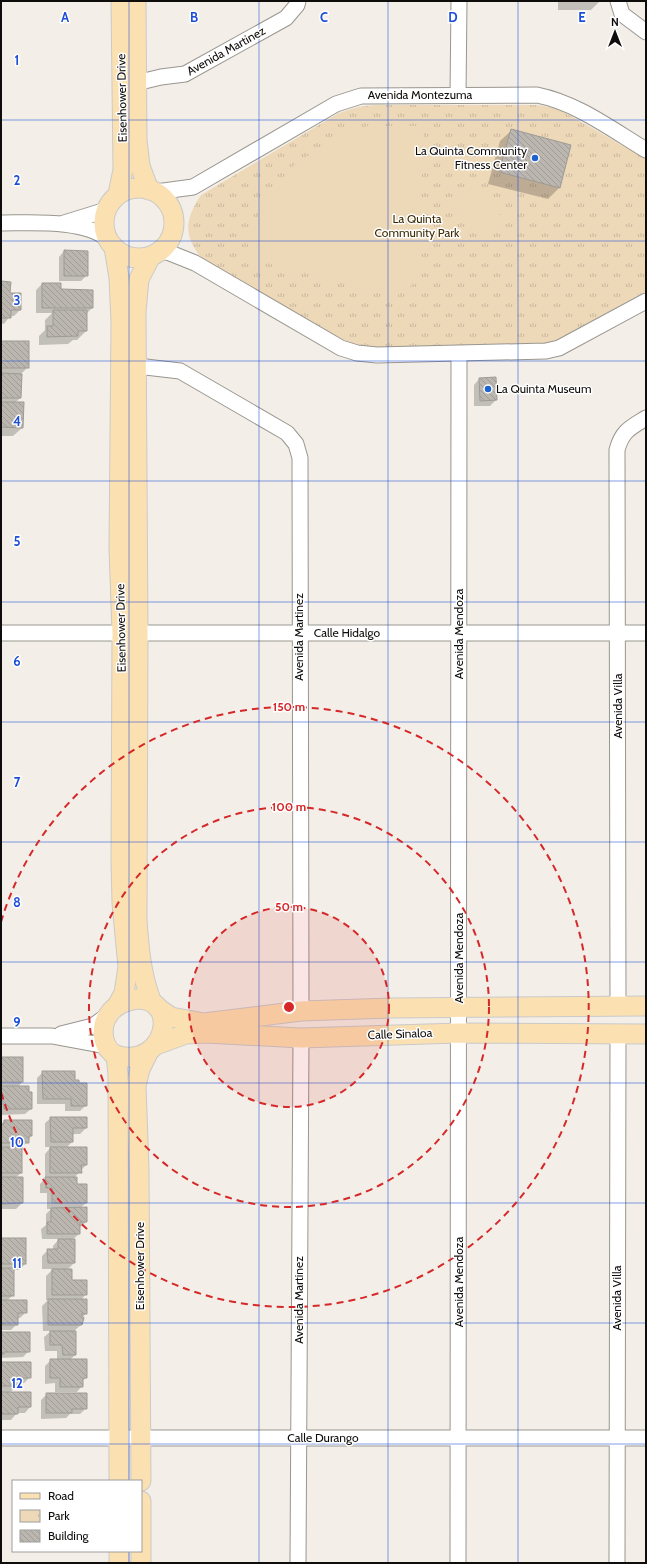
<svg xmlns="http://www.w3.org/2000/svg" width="647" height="1564" font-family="Cabin,sans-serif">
<defs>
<pattern id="park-tufts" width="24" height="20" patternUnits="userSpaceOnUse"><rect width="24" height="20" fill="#edd8b8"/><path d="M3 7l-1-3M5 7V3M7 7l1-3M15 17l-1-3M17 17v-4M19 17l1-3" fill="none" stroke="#cab89d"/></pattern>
<pattern id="building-back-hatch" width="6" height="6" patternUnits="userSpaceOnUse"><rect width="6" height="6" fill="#bbb7b0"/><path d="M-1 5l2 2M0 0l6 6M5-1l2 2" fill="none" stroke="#a09c96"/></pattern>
</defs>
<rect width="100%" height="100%" fill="#f3efe8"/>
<path fill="url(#park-tufts)" d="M375 105H537L555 108 571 116 646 159V291L550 344 525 346 369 347 354 344 340 338 204 261C183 237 184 220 201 195L339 113 358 107Z"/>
<g fill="#edd8b8">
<polygon points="367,126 424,126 417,281 395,297 245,257 254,224 268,195 292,167 324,144"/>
<polygon points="469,186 506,221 485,242 448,207"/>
</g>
<g fill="#0003">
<polygon points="558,1 600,1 591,10 558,10"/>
<polygon points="512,130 559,188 548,199 488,184 500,141"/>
<polygon points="64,251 87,275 81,281 59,281 59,257"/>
<polygon points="1,282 20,310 14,316 10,316 4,324 1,323"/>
<polygon points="42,284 60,290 92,308 86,314 86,331 77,340 73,340 68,344 39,345 39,336 45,330 45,320 52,313 36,313 36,290"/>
<polygon points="1,342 28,367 21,374 20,398 15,403 22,428 13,436 1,436"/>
<polygon points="479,379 496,400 490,406 474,406 474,385"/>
<polygon points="1,1058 22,1082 18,1087 31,1109 25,1114 1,1115"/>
<polygon points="43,1072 74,1081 86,1105 80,1111 65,1111 65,1104 37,1104 37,1078"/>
<polygon points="51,1118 86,1128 80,1134 72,1134 72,1142 66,1148 86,1165 74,1178 86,1203 80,1208 86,1222 79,1228 79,1234 72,1240 74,1263 67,1270 71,1281 86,1294 81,1300 86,1314 82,1317 81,1325 75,1330 75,1355 70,1360 86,1378 82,1381 82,1386 77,1392 55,1392 55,1383 45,1384 45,1366 51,1360 57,1360 57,1351 45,1351 44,1337 51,1331 43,1331 42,1306 48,1300 46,1300 46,1276 53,1269 42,1269 42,1256 48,1250 53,1250 53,1246 59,1239 42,1239 41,1229 46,1225 46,1214 51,1209 47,1209 47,1193 40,1193 40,1184 45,1179 45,1154 51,1147 45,1147 45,1123"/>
<polygon points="4,1121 31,1136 22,1148 21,1173 15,1178 22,1203 16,1209 1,1209 1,1124"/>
<polygon points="1,1239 25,1264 19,1270 13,1270 13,1295 7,1301 26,1312 20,1318 17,1318 17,1324 11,1330 1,1330"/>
<polygon points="1,1333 29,1351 23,1357 1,1358"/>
<polygon points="1,1363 30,1377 24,1383 18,1383 10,1393 30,1407 25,1413 17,1413 11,1420 1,1420"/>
<polygon points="47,1394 86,1408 80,1414 70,1414 66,1418 41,1419 41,1400"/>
</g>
<g fill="url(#building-back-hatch)" stroke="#9e9a94">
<polygon points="511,129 571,145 560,188 499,172"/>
<polygon points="64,250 88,251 88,276 64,276"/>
<polygon points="1,281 11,282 10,293 21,293 21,310 11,310 11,318 1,318"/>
<polygon points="42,283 61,283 61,289 93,290 93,308 42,308"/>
<polygon points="53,310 87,310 87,331 78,331 78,336 47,337 47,326 53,326"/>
<rect x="1" y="341" width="28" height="27"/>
<polygon points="1,373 22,374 21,398 1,398"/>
<polygon points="496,377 497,400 480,401 479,378"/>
<polygon points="1,402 24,402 23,428 1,427"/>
<rect x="1" y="1057" width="22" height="25"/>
<polygon points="42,1071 75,1071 75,1080 79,1080 79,1083 87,1083 87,1106 71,1106 71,1099 43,1099"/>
<polygon points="1,1086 29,1086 29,1092 32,1092 32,1109 4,1109 4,1104 1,1104"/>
<polygon points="50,1117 87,1117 87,1128 73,1128 73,1142 51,1142"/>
<polygon points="4,1120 32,1120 32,1136 29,1136 29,1143 1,1143 1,1124 4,1124"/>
<rect x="1" y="1147" width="21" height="26"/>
<polygon points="50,1147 87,1147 87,1165 81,1165 82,1173 50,1173"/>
<polygon points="1,1177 23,1177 23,1203 1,1204"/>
<polygon points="45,1177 77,1177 77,1184 87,1184 87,1203 52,1203 52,1188 46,1188"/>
<polygon points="87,1207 87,1222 80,1222 80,1234 47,1234 47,1222 51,1222 51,1208"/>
<rect x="1" y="1238" width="25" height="26"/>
<polygon points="58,1239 75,1239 75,1263 48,1263 47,1249 58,1249"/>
<rect x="1" y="1268" width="13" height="28"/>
<polygon points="52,1269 72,1269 72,1280 87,1280 87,1295 52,1295"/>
<polygon points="48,1299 87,1299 87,1314 81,1314 84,1318 82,1325 48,1325"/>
<polygon points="1,1300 27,1300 27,1313 18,1313 18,1325 1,1325"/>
<polygon points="50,1331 76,1331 76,1355 63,1355 62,1345 50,1345"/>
<polygon points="1,1332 30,1332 30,1352 4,1352 4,1354 1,1354"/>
<polygon points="50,1359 87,1359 87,1378 83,1378 83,1387 60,1387 60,1378 50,1378"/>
<polygon points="1,1362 31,1362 31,1378 19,1378 19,1386 1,1386"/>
<polygon points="1,1392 31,1392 31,1407 18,1407 18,1414 1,1414"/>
<polygon points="46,1393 87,1393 87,1409 72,1409 72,1413 46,1413"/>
</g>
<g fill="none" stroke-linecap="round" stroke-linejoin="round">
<g stroke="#99968f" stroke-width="17">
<g id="minor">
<polyline points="618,1 622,14 646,32"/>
<polyline points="127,83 136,83 161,77 185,74 286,18 297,5 298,1"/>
<polyline points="458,95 459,1"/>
<path d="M156 192 193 187 336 104 361 96 537 95C577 103 611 129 646 150"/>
<path d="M1 223C32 223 83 219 108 239"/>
<polyline points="64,223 106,210"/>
<polyline points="160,251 170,253 195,263 341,348 357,353 377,355 546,351 559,348 646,301"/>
<polyline points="137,366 180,371 287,433 296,444 300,458 301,1011"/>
<polyline points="1,633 646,633"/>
<path d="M618 1006 617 450C622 431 630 428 646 418"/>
<polyline points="61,1034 93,1026 109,1014"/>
<polyline points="1,1036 52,1036 106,1046"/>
<polyline points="1,1438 646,1438"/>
<polyline points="298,1563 301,1038"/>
<polyline points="458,1563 459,354"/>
<polyline points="617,1563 618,1033"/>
</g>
</g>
<g stroke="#cacac9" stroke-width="21">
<g id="major">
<polyline points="136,1 137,140 140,166 149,190"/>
<circle cx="139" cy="223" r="35"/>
<polyline points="118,194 123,170 121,1"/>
<polyline points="114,247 119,278 121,322 119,549 122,633 121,860 122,903 128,967 124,993 117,1006"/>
<path d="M151 256 139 279 136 312 138 634 137 920C139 948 141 974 151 1000"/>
<path d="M138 999C181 1000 165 1067 119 1056 102 1052 99 1027 109 1014 115 1005 127 1000 138 999Z"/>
<polyline points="158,1008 171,1017 204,1023 301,1011 391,1008 646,1006"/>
<polyline points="156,1045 186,1034 206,1033 301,1038 459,1033 646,1034"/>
<polyline points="116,1055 118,1075 119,1481"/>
<polyline points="141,1481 139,1169 136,1086 140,1069 148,1053"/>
<polyline points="141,1501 141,1563"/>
<polyline points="119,1563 119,1551"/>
</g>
</g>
<use href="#minor" stroke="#fff" stroke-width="15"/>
<use href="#major" stroke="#fbe0b2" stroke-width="19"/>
</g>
<path fill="none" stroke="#1d4ed8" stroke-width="1" stroke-opacity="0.55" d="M129 1V1481M259 1V1563M388 1V1563M518 1V1563M1 120H646M1 241H646M1 361H646M1 481H646M1 602H646M1 722H646M1 842H646M1 962H646M1 1083H646M1 1203H646M1 1323H646M1 1444H646M129 1551V1563"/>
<circle cx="289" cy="1007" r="100" fill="#d62828" fill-opacity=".12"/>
<g fill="none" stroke="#d62828" stroke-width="2" stroke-dasharray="7 5">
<circle cx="289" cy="1007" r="100"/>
<circle cx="289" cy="1007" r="200"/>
<path d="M1 922A300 300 0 1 1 1 1092"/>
</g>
<g fill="#1d63ce" stroke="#fff" stroke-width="1.5">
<circle cx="535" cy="158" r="4"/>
<circle cx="488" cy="389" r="4"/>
</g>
<g text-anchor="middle" stroke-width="3" stroke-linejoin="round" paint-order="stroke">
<g font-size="12" fill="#0f0d0b" stroke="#fff">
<text transform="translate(226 51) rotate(-29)" y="4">Avenida Martinez</text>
<text x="420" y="99">Avenida Montezuma</text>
<text transform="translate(122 98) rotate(-91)" y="4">Eisenhower Drive</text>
<text transform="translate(121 628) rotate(-91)" y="4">Eisenhower Drive</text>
<text x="347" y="637">Calle Hidalgo</text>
<text transform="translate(459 634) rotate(-90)" y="4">Avenida Mendoza</text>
<text transform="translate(299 637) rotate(-90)" y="4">Avenida Martinez</text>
<text transform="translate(618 706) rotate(-90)" y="4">Avenida Villa</text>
<text transform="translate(459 958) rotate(-90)" y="4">Avenida Mendoza</text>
<text transform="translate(400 1034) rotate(-2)" y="4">Calle Sinaloa</text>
<text transform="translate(140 1266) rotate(-90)" y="4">Eisenhower Drive</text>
<text transform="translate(459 1282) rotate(-90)" y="4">Avenida Mendoza</text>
<text transform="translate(617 1298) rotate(-90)" y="4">Avenida Villa</text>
<text transform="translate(299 1300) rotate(-90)" y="4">Avenida Martinez</text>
<text x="323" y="1442">Calle Durango</text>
</g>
<g font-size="12" fill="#0f0d0b" stroke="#fff" text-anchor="end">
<text x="527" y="155">La Quinta Community<tspan x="527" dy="14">Fitness Center</tspan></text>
<text x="496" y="393" text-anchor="start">La Quinta Museum</text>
</g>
<g font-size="12" fill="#3d2a02" stroke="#fff">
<text x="417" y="223">La Quinta<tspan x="417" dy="14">Community Park</tspan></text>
</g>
</g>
<g font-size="13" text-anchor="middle" font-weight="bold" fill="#1d4ed8" stroke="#fff" stroke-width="3" stroke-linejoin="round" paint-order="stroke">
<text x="65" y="22">A</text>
<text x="194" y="22">B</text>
<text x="324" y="22">C</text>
<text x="453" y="22">D</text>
<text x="582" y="22">E</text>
<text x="17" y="65">1</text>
<text x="17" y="185">2</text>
<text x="17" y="305">3</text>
<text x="17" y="426">4</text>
<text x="17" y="546">5</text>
<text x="17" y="666">6</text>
<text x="17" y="787">7</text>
<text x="17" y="907">8</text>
<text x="17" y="1027">9</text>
<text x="17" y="1147">10</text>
<text x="17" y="1268">11</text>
<text x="17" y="1388">12</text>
</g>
<circle cx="289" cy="1007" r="6" fill="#d62828" stroke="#fff" stroke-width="2"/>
<g font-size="12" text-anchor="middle" font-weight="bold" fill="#d62828" stroke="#fff" stroke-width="3" stroke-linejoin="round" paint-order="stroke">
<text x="289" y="711">150 m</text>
<text x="289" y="811">100 m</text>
<text x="289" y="911">50 m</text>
</g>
<rect width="647" height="1564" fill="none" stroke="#0f0d0b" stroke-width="4"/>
<rect x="12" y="1480" width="130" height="72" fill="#ffffff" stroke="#9f9e9d"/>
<rect x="20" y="1493" width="20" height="6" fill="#fbe0b2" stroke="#9f9e9d"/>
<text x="48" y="1500" font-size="12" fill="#0f0d0b">Road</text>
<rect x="20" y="1510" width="20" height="12" fill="url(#park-tufts)" stroke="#9f9e9d"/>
<text x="48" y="1520" font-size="12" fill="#0f0d0b">Park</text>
<rect x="20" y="1530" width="20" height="12" fill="url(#building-back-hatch)" stroke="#9f9e9d"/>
<text x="48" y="1540" font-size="12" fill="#0f0d0b">Building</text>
<g transform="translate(615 32)" stroke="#ffffff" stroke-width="3" paint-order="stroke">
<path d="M0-3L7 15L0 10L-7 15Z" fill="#0f0d0b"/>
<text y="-6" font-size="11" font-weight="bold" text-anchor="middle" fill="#0f0d0b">N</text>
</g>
</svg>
